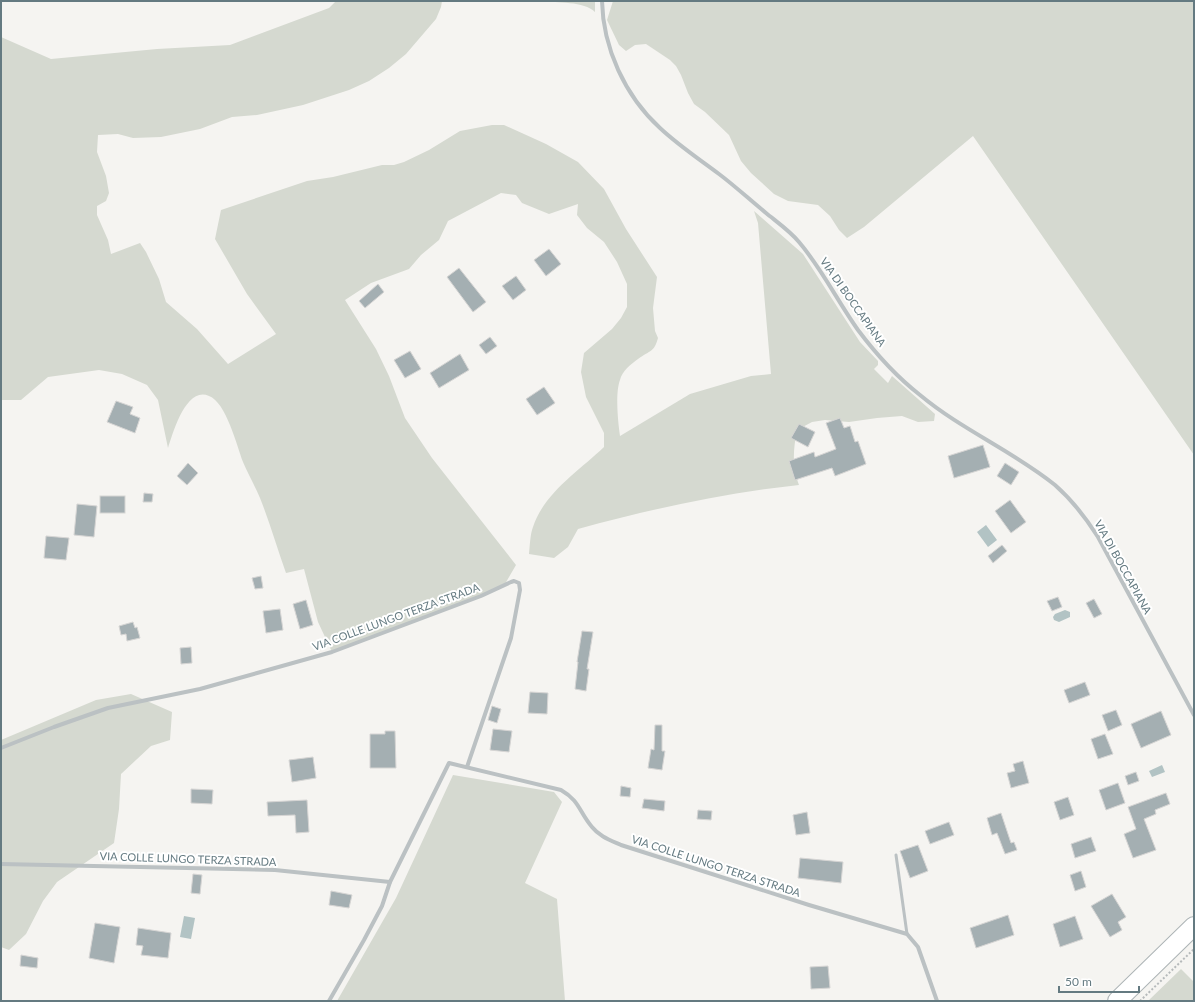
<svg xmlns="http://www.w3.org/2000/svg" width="1195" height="1002" font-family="Lato,sans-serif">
<rect width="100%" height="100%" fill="#f5f4f1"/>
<g fill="#d5d9d0">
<path d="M336 1H442L441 7 436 19 406 54 389 68 369 81 349 90 303 105 257 115 232 117 200 129 161 137 133 138 118 134 98 135 97 152 106 176 109 193 106 201 97 206V215L108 240 111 254 140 243 146 252 159 279 166 302 197 329 228 364 276 334 247 294 215 239 221 210 307 181 333 177 382 165H394L404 162 429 150 460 131 492 125H504L546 144 578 162 604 189 626 229 657 277 653 308 655 331 658 338C654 353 650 350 638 359 631 364 622 371 620 380 615 393 618 422 620 436L690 394 751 376 771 374 758 223 754 211 803 254 860 342 878 361V365L874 369 888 383 892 376 935 414 934 421 918 422 902 416 877 418 849 422 825 420 812 422 797 430C793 451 792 465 799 485 724 493 651 509 578 529L568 547 554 558 529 554C530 545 530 535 533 527 544 493 579 471 604 447V433L586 397 581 372 584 353 612 329 621 318 627 307V284L617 262 604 242 587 228 577 215 578 204 549 214 522 203 516 195 501 193 448 221 439 240 421 255 409 269 371 283 345 300 376 349 389 376 405 418 432 458 516 565 505 584 481 596 332 652 318 622 304 569 286 573C277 548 270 523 260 498 255 486 248 474 243 462 237 446 226 402 209 396 186 386 173 433 168 448L158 400 147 385 122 374 99 370 48 377 21 400H1V37L51 59 157 49 230 45 329 8Z"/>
<path d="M542 1H595V12C584 1 557 3 542 1Z"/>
<polygon points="613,1 1194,1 1194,455 973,136 864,227 847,238 839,230 830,216 818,205 788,201 774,194 751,173 741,161 729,135 705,112 694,104 688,93 681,75 676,66 670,60 646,44 635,45 626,51 619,45 607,20"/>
<polygon points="131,694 172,712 170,740 151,746 121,774 119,809 114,843 57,882 43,901 26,934 9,950 1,947 1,740 96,700"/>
<polygon points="453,775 554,792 562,802 525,883 557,899 565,1001 337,1001 396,898"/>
<polygon points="1181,969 1194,982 1194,1001 1148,1001"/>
</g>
<g fill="#b2c3c4">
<polygon points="986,525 997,540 988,547 977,532"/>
<polygon points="1065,610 1070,612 1070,617 1059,622 1054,620 1053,617 1055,614"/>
<polygon points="1162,765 1165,772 1152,777 1149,771"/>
<polygon points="184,916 195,918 191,939 180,937"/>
</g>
<g fill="#a4afb2" stroke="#d6d5d4">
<polygon points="549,249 561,264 546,276 534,260"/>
<polygon points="459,268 486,302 473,312 447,277"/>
<polygon points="516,276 526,290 513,300 502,286"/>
<polygon points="378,284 384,292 365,308 359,301"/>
<polygon points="490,337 497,346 486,354 479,345"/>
<polygon points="410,351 421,369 405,378 394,360"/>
<polygon points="460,354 469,370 439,388 430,373"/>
<polygon points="544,387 555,403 537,415 526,399"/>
<polygon points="116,401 133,407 130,414 140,418 135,433 107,422"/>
<polygon points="840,418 844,428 850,426 855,442 858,441 866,464 835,476 832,468 795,480 789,461 814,452 815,457 836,449 826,423"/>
<polygon points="799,424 815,432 808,447 791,438"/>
<polygon points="983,445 990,467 954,478 948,456"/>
<polygon points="188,463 198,473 187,485 177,476"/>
<polygon points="1005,463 1019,472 1011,485 997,476"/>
<polygon points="144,493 153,494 152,502 143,502"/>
<rect x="100" y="496" width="25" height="17"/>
<polygon points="1010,500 1026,522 1011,533 995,511"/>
<polygon points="77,504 97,506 94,537 74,535"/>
<polygon points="46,536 69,538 66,560 44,558"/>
<polygon points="1002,545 1007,551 993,563 988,556"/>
<polygon points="261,576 263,588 255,589 252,578"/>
<polygon points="1058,597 1062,607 1052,611 1047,601"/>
<polygon points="1094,599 1102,614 1094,618 1086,603"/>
<polygon points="306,600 313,625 300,629 293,604"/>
<polygon points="280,609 283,630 266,633 263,611"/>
<polygon points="133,622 135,628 137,627 140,638 127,641 126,634 121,635 119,626"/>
<polygon points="582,631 593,632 587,669 589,669 586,691 575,689 578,662 577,662"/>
<polygon points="191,647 192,663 181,664 180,648"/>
<polygon points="1085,682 1090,695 1069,703 1064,690"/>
<polygon points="530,692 548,693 547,714 528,713"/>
<polygon points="492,706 501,709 497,723 488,720"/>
<polygon points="1116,710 1122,725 1108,731 1102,715"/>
<polygon points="1161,711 1171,735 1141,748 1131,724"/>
<polygon points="655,725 662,725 662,751 665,751 662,770 648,768 651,749 654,750"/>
<polygon points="493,729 512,731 509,752 490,750"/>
<polygon points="385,731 395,731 396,768 370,768 370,734 385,734"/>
<polygon points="1105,734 1113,754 1098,759 1091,739"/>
<polygon points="313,757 316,778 292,782 289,760"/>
<polygon points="1023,761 1029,783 1011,788 1007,773 1015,771 1013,764"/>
<polygon points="1136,772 1139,781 1128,785 1125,776"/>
<polygon points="1118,783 1125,803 1106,810 1099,790"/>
<polygon points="621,786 631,788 630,797 620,796"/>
<polygon points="191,789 213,790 212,804 191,803"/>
<polygon points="1166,793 1170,804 1155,810 1156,814 1144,819 1156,850 1133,858 1124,834 1136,829 1128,807"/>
<polygon points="1068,797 1074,815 1060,820 1054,802"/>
<polygon points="644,799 665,801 664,811 642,808"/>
<polygon points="307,800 309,832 296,833 295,815 268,816 267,802"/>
<polygon points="698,810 712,811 711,820 697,819"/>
<polygon points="807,812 810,833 796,835 793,815"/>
<polygon points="1001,813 1011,843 1014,842 1017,850 1005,854 997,833 992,835 987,818"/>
<polygon points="949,822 954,835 930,844 925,831"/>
<polygon points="1091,837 1096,851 1075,858 1071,844"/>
<polygon points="918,845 928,871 910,878 900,851"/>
<polygon points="800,858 843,862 841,883 798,878"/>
<polygon points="1081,871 1086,887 1075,891 1070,875"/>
<polygon points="193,874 202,875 200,894 191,893"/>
<polygon points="331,891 352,895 349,908 329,905"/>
<polygon points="1112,894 1126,917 1118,922 1122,930 1110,937 1091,906"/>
<polygon points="1008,915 1014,935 976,948 970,928"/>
<polygon points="1075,916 1083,939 1060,947 1053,924"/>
<polygon points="95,923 120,927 114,963 89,958"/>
<polygon points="138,928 171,933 168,958 141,955 143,946 136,945"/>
<polygon points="21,955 38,958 37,968 20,966"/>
<polygon points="828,966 830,988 811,989 810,967"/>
</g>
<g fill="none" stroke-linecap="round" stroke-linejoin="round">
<g stroke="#adb4b6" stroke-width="20">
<polyline id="primary" points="1117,1001 1194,926"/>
</g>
<polyline stroke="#b6babb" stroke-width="2" stroke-dasharray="2 2" stroke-linecap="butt" points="1140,1001 1194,949"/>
<polyline stroke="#bbc1c3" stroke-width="3" points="896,855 907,934"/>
<g stroke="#bbc1c3" stroke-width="4">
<path d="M602 1C603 48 625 96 660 128 678 145 699 159 719 174 735 186 750 200 766 213 777 222 790 231 799 242 822 269 838 302 858 330 876 354 897 377 920 395 962 430 1013 451 1055 485 1072 500 1086 518 1098 537L1194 715"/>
<polyline points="1,748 54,727 108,708 200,689 332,652 481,596 511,582 514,581 519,583 520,590 511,638 467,767"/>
<path d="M1 864 275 870 390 882 449 763 561 790C580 801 579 812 592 827 599 836 610 840 621 845L809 905 907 934 918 947 937 1001"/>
<polyline points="329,1001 364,940 382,906 390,882"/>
</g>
<use href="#primary" stroke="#fff" stroke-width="18"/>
</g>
<g text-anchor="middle" stroke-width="4" stroke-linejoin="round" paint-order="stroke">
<g font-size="11" fill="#647a81" stroke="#fff">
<text transform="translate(853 302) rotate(55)" y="4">VIA DI BOCCAPIANA</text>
<text transform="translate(1123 567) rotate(61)" y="4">VIA DI BOCCAPIANA</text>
<text transform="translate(396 617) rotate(-20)" y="4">VIA COLLE LUNGO TERZA STRADA</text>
<text transform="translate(188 859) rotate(2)" y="4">VIA COLLE LUNGO TERZA STRADA</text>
<text transform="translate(716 866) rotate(18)" y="4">VIA COLLE LUNGO TERZA STRADA</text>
</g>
</g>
<rect width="1195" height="1002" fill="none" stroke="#647a81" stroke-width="4"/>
<path d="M1059 986v6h80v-6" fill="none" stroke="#647a81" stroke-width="2"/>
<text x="1065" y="986" font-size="12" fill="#647a81" stroke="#ffffff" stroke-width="3" paint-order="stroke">50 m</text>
</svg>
